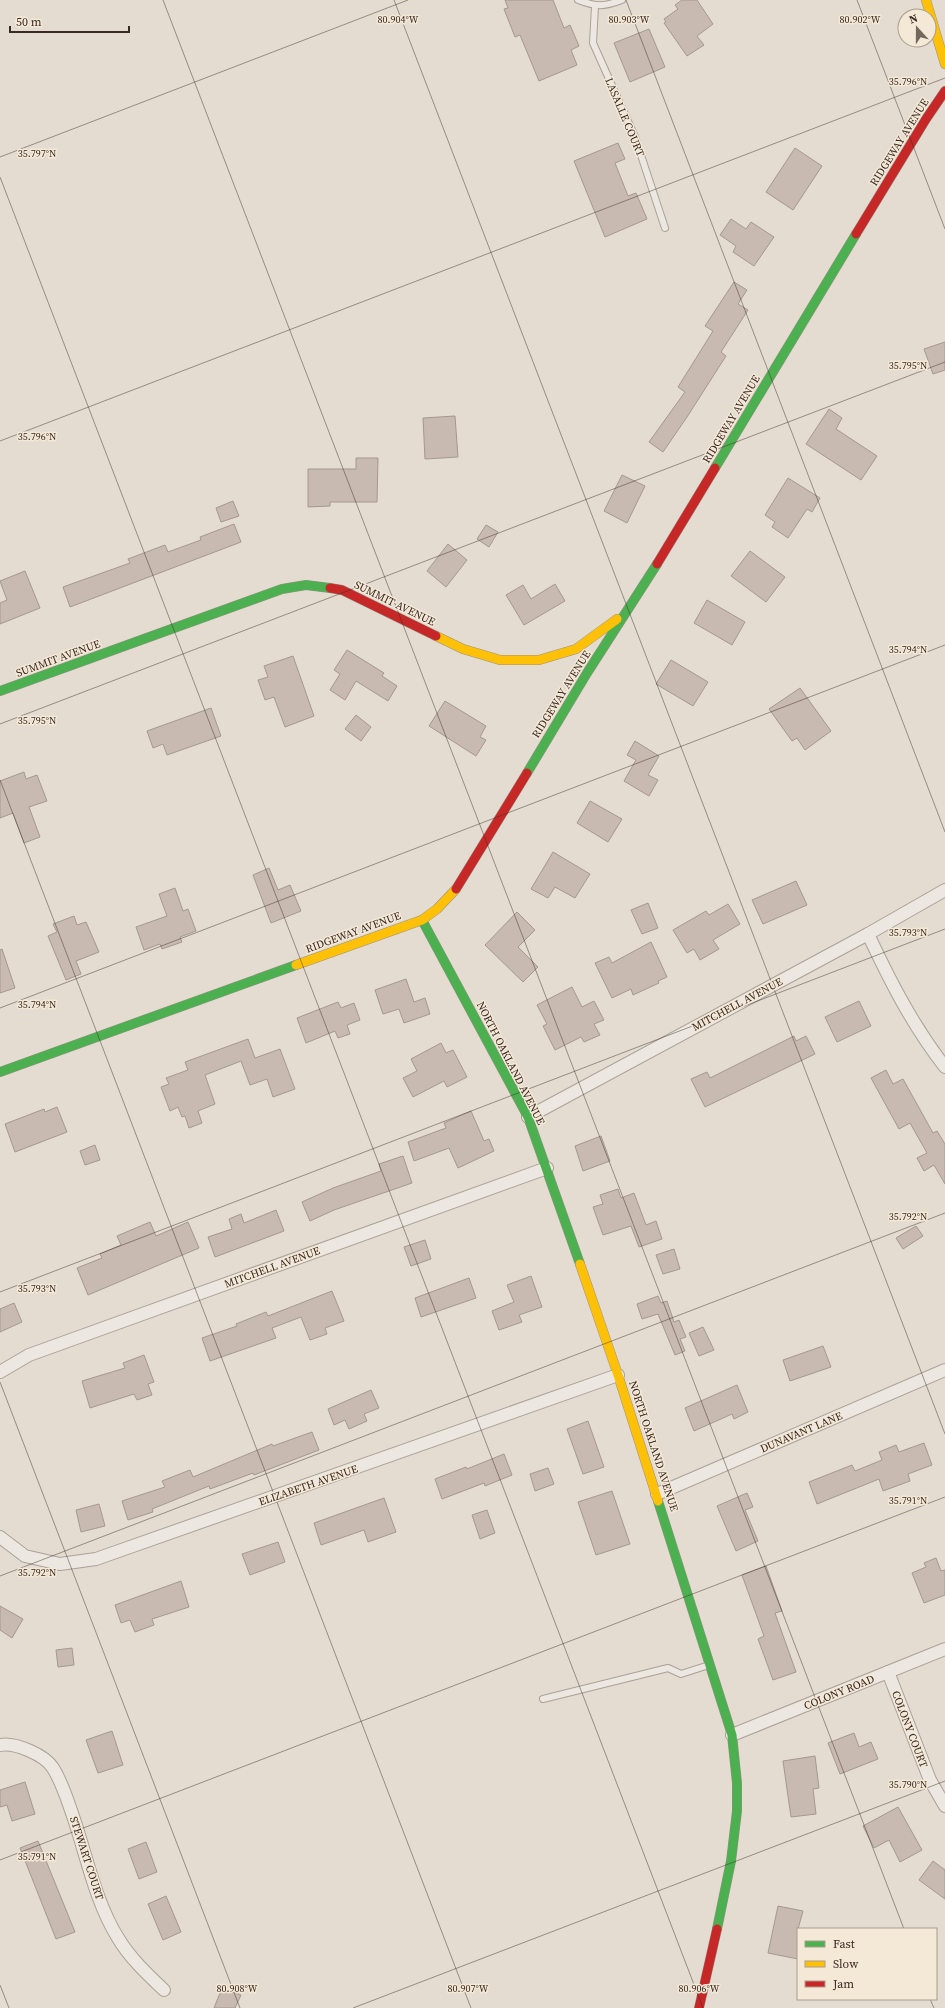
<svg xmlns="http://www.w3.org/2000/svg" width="945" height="2008" font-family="'Source Serif 4',serif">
<rect width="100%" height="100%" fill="#e4dcd0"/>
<g fill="#c8bab1" stroke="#a4988f">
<polygon points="505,0 553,0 564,28 570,25 579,46 571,50 577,65 539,81 520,35 515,37 504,9 508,8"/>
<polygon points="682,0 697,0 713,24 697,36 704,45 687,56 664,23 666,22 664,19 678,9 675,5"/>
<polygon points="649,29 665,67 630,82 614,43"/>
<polygon points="618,143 625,159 615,163 628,196 636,193 647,219 605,237 574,161"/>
<polygon points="795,148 822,166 793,210 766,192"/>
<polygon points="731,219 746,229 751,222 774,237 754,266 733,252 736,246 720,235"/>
<polygon points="734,282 747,290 738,304 748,310 721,352 726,356 687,417 663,452 649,442 685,392 678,387 713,331 705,326"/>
<polygon points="945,342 945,370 933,374 924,349"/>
<polygon points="829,409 842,418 836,429 877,456 861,480 806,444"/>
<polygon points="455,416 458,457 425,459 423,418"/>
<polygon points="356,458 378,458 377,502 330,502 330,506 308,507 308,469 356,469"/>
<polygon points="622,475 645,486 627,523 604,511"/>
<polygon points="788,478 820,498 812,512 807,509 788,538 772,527 775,522 765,515"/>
<polygon points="233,501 239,516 221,522 216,508"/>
<polygon points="234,524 241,542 70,607 63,587 130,563 128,559 165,545 168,552 201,540 200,537"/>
<polygon points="486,525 498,532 489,547 477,539"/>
<polygon points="448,544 467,560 446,587 427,571"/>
<polygon points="750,551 785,577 766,602 731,576"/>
<polygon points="25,571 40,608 0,624 0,603 7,600 0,581"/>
<polygon points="555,584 565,601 524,625 506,595 523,585 531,599"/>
<polygon points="707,600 745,622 732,645 694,623"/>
<polygon points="347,650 384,673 382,676 397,686 388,701 356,681 345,700 330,690 340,674 334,670"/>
<polygon points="293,656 314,716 285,727 274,697 265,700 258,680 268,677 264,666"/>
<polygon points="671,660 708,682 693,706 656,684"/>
<polygon points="800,688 831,731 805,750 797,738 792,741 769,709"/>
<polygon points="445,701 486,726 480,737 486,740 476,756 429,726"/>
<polygon points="211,708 221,736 167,755 163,744 153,748 147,731"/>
<polygon points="356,715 371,727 361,741 345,729"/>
<polygon points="635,741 659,756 648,775 658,780 649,796 624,781 636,760 627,755"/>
<polygon points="24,772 26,779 37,775 47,801 29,807 40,837 24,843 13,813 0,818 0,781"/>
<polygon points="590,801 622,819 608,842 577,823"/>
<polygon points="553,852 590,874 575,898 555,887 548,898 531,889"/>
<polygon points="269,868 278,890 290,885 301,911 271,923 253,875"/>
<polygon points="796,881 807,905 763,924 752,900"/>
<polygon points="175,888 183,911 188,909 196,931 180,937 182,942 162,949 160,944 144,950 136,927 167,916 159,894"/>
<polygon points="648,903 658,928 642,934 631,910"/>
<polygon points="728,904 740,924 713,940 719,949 700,960 694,949 687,953 673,930 706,911 709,915"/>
<polygon points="517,912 535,930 518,947 538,967 523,982 485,945"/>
<polygon points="74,916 77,925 86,922 99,952 76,961 81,974 66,980 48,936 57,932 53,924"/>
<polygon points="651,942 667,977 658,981 659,983 633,995 631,989 612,998 595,963 609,957 612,963"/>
<polygon points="2,949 15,988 0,993 0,950"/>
<polygon points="406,979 414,1002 425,998 430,1014 404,1023 399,1009 383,1014 375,990"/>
<polygon points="572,987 582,1007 594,1001 604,1020 594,1024 600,1035 584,1042 581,1037 555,1050 543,1026 547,1024 537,1005"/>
<polygon points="859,1001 871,1026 837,1042 825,1017"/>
<polygon points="338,1002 341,1008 354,1003 360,1020 347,1025 350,1034 338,1038 335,1031 306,1043 297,1018"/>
<polygon points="794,1036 796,1041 806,1036 815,1054 705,1107 691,1079 707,1072 710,1078"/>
<polygon points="248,1039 255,1058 280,1049 295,1089 273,1097 267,1079 250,1085 241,1061 205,1075 215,1104 198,1111 202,1123 189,1128 185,1116 182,1117 178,1107 170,1111 161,1087 169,1084 166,1078 188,1070 185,1062"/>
<polygon points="441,1043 446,1053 453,1050 467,1077 447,1087 444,1081 413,1097 403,1078 417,1071 411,1059"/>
<polygon points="886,1070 893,1084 903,1079 933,1133 937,1131 945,1144 945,1184 934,1165 924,1171 917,1158 927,1153 910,1123 899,1129 871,1078"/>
<polygon points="57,1107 67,1132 15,1152 5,1124 44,1109 45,1112"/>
<polygon points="471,1111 484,1141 489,1139 494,1151 458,1168 449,1148 414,1161 408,1142 446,1128 444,1123"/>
<polygon points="601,1136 610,1161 583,1171 575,1146"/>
<polygon points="95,1145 100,1160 85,1165 80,1151"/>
<polygon points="403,1156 412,1183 334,1210 310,1221 302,1202 333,1188 381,1171 379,1164"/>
<polygon points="618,1189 621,1198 634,1193 646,1225 656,1221 662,1239 639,1247 631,1226 603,1235 593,1207 603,1204 600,1195"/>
<polygon points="276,1210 284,1231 215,1257 208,1237 232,1229 229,1219 241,1214 244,1223"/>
<polygon points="150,1222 156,1236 188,1222 199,1248 88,1295 77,1268 102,1258 100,1254 121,1245 117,1236"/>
<polygon points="916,1226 923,1236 903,1249 896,1238"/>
<polygon points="425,1240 431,1259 411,1266 404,1247"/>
<polygon points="674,1249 680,1269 663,1274 656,1255"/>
<polygon points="531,1276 542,1307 519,1315 522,1322 499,1330 492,1311 514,1302 507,1285"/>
<polygon points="469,1278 476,1298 421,1317 415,1298"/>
<polygon points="332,1291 344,1321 325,1328 327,1334 310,1340 301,1317 272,1328 276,1338 210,1361 202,1338 237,1326 236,1324 266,1312 268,1316"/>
<polygon points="658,1296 661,1303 667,1301 674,1322 679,1320 686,1337 680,1339 685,1351 675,1355 658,1314 642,1319 637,1304"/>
<polygon points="14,1303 22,1322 0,1332 0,1309"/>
<polygon points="703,1327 714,1350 699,1356 689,1333"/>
<polygon points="823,1346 831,1367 790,1381 783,1360"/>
<polygon points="144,1355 154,1382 148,1384 152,1395 137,1400 134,1394 90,1408 82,1381 125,1368 123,1363"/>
<polygon points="737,1385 748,1412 734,1419 732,1414 694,1431 685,1408"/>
<polygon points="371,1390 379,1408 364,1414 367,1421 349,1429 345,1420 334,1425 328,1409"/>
<polygon points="588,1421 604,1467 583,1474 567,1429"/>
<polygon points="312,1432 319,1450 254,1475 253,1473 210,1489 209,1486 152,1509 153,1512 128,1520 122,1501 165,1487 162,1481 190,1470 193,1477 272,1444 273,1446"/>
<polygon points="924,1443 932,1465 908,1474 910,1481 883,1491 879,1479 817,1504 809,1482 852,1465 855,1471 882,1460 879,1452 896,1445 899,1452"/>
<polygon points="504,1454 512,1475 485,1486 484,1483 442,1499 435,1479 466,1467 467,1469"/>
<polygon points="548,1468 554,1484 535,1491 530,1474"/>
<polygon points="612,1491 630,1544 596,1555 578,1502"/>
<polygon points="747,1493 753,1507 745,1510 758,1541 736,1551 717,1506"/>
<polygon points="384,1498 396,1532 368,1542 364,1530 321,1545 314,1523"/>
<polygon points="99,1504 105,1526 81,1532 76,1510"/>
<polygon points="487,1510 495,1533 480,1539 472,1515"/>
<polygon points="278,1542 285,1562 250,1575 242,1554"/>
<polygon points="936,1558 941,1571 945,1570 945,1595 924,1603 912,1573 926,1567 924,1563"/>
<polygon points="766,1566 782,1611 775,1613 796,1672 773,1680 758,1639 764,1636 742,1575"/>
<polygon points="181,1581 189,1607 152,1619 154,1625 135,1632 130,1620 121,1623 115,1605"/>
<polygon points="0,1606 23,1619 12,1638 0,1630"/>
<polygon points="72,1648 74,1665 58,1667 56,1650"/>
<polygon points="112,1731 123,1765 98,1773 86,1740"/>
<polygon points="854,1733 859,1747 871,1742 878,1759 840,1774 828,1743"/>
<polygon points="815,1756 819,1788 813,1789 816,1814 791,1817 783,1761"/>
<polygon points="25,1782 35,1814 12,1821 7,1805 0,1807 0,1790"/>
<polygon points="898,1807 922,1850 900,1862 889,1840 874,1848 863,1826"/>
<polygon points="38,1841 75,1932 56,1939 20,1848"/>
<polygon points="146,1842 157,1872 139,1879 128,1849"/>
<polygon points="933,1861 945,1870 945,1899 919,1880"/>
<polygon points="166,1896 181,1932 163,1940 148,1904"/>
<polygon points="778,1906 803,1911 798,1929 798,1959 768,1953"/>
<polygon points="222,1988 241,1995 235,2008 214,2008"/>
</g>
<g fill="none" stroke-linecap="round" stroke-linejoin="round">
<g stroke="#aaa198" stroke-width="8">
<g id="lane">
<path d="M578 0C597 7 603 7 622 0"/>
<polyline points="595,6 593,43 635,137 665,228"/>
<polyline points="543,1699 668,1668 681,1674 709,1665"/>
</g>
</g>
<g stroke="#aaa198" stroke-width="14">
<g id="street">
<path d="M868 934C890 981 913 1026 945 1067"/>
<polyline points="528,1117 868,934 945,890"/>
<polyline points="0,1372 29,1355 547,1168"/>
<polyline points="657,1494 945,1370"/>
<polyline points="0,1537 25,1556 60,1564 96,1559 618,1375"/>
<polyline points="888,1672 930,1780 945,1806"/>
<polyline points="732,1735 945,1649"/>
<path d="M0 1745C15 1742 45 1755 53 1768 63 1784 68 1802 74 1819 87 1858 96 1903 118 1938 130 1958 147 1974 164 1990"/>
</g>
</g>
<g stroke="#999188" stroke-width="10">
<g id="fast">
<polyline points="715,468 856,234"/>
<polyline points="0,691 282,589 306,585 330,588"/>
<polyline points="527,773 587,673 657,564"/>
<polyline points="422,920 528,1117 580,1264"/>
<polyline points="0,1072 296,965"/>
<polyline points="658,1501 732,1735 737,1783 737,1811 731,1861 717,1929"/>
</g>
</g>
<g stroke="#999188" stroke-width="10">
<g id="slow">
<polyline points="926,0 945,64"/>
<polyline points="436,636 463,649 500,660 539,660 576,649 617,619"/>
<polyline points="296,965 422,920 437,909 456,889"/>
<polyline points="580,1264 618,1375 658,1501"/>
</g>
</g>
<g stroke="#999188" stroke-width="10">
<g id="jam">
<polyline points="856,234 926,119 945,91"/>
<polyline points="657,564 715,468"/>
<polyline points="330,588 342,590 436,636"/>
<polyline points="456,889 527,773"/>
<polyline points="699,2008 717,1929"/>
</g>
</g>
<use href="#lane" stroke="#ece8e1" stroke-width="6"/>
<use href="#street" stroke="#ece8e1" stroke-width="12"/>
<use href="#fast" stroke="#4caf50" stroke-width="9"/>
<use href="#slow" stroke="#ffc107" stroke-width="9"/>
<use href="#jam" stroke="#c62828" stroke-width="9"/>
</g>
<path fill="none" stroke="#382921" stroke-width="1" stroke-opacity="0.45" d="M163 0 904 1929M394 0 945 1434M626 0 945 832M857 0 945 229M0 157 408 0M0 177 703 2008M0 441 945 78M0 724 945 362M0 780 471 2008M0 1008 945 645M0 1292 945 929M0 1382 240 2008M0 1576 945 1213M0 1860 945 1497M0 1985 9 2008M930 1999 934 2008M353 2008 945 1781"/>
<g text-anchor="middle" stroke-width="3" stroke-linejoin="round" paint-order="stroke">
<g font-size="11" fill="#382921" stroke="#f4e8d7">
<text transform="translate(625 117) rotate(67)" y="4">LASALLE COURT</text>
<text transform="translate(899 142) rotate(-58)" y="4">RIDGEWAY AVENUE</text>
<text transform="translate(731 419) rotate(-59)" y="4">RIDGEWAY AVENUE</text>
<text transform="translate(395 603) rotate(26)" y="4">SUMMIT AVENUE</text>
<text transform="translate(58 658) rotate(-20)" y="4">SUMMIT AVENUE</text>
<text transform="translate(561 694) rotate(-58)" y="4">RIDGEWAY AVENUE</text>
<text transform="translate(353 932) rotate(-20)" y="4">RIDGEWAY AVENUE</text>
<text transform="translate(737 1004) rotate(-28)" y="4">MITCHELL AVENUE</text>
<text transform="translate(511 1063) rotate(63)" y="4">NORTH OAKLAND AVENUE</text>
<text transform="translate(272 1267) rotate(-20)" y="4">MITCHELL AVENUE</text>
<text transform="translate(801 1432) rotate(-23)" y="4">DUNAVANT LANE</text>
<text transform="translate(654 1446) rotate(72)" y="4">NORTH OAKLAND AVENUE</text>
<text transform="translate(308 1485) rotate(-19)" y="4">ELIZABETH AVENUE</text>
<text transform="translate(839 1692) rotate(-22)" y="4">COLONY ROAD</text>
<text transform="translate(910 1729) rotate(69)" y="4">COLONY COURT</text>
<text transform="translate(87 1858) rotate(72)" y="4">STEWART COURT</text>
</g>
</g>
<g font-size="10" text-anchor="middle" fill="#382921" stroke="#f4e8d7" stroke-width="3" stroke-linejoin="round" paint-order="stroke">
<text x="398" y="23">80.904°W</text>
<text x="629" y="23">80.903°W</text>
<text x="860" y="23">80.902°W</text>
<text x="908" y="85">35.796°N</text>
<text x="37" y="157">35.797°N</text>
<text x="908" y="369">35.795°N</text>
<text x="37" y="440">35.796°N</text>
<text x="908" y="653">35.794°N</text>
<text x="37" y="724">35.795°N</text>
<text x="908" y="936">35.793°N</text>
<text x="37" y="1008">35.794°N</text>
<text x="908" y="1220">35.792°N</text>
<text x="37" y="1292">35.793°N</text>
<text x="908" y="1504">35.791°N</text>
<text x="37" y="1576">35.792°N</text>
<text x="908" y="1788">35.790°N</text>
<text x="37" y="1860">35.791°N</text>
<text x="237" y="1992">80.908°W</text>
<text x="468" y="1992">80.907°W</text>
<text x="699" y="1992">80.906°W</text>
</g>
<rect x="797" y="1928" width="140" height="72" fill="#f4e8d7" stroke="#a99c8e"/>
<rect x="805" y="1941" width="20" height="6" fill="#4caf50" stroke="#a99c8e"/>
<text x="833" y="1948" font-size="12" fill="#382921">Fast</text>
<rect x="805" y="1961" width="20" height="6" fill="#ffc107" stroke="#a99c8e"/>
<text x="833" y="1968" font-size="12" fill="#382921">Slow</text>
<rect x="805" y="1981" width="20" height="6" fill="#c62828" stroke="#a99c8e"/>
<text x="833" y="1988" font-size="12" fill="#382921">Jam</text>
<g transform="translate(917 28) rotate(339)"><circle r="19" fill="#f4e8d7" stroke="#a99c8e"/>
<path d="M0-3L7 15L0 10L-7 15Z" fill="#74685e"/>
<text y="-6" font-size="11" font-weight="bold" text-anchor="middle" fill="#382921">N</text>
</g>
<path d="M10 26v6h119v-6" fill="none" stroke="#382921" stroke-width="2"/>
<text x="16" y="26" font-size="12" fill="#382921" stroke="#f4e8d7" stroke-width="3" paint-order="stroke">50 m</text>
</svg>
